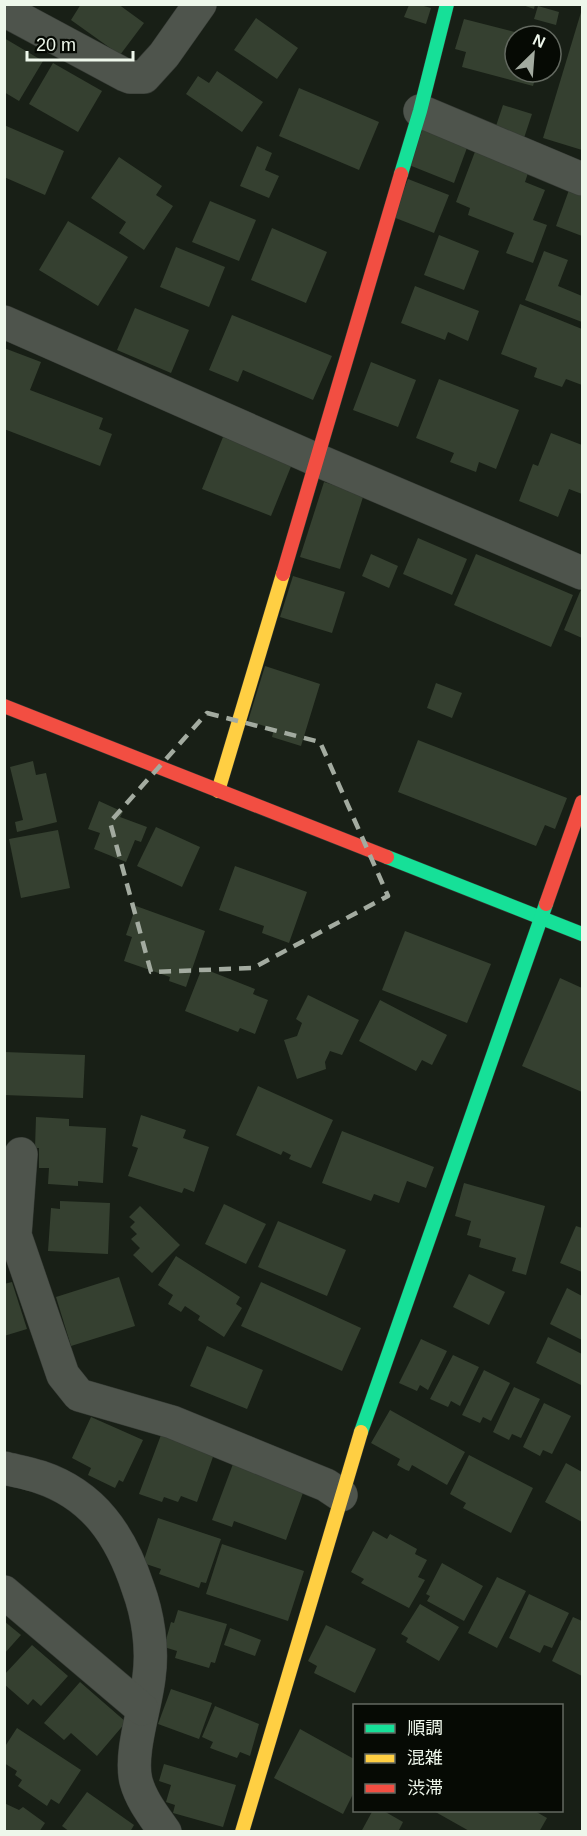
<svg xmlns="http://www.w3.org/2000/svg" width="587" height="1836" font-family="Helvetica,'Noto Sans JP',sans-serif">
<rect width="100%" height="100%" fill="#181f16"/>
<g fill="#354030">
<polygon points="81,4 118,4 144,23 120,55 71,20"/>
<polygon points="520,4 535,4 534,9"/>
<polygon points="409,5 420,5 431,8 426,24 404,17"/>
<polygon points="538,6 559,12 556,25 534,19"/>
<polygon points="582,9 582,150 543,138"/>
<polygon points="256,18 298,48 277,79 234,50"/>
<polygon points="464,19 526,35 515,36 515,72 537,72 533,86 462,67 466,52 455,49"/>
<polygon points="4,38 43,61 19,101 4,92"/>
<polygon points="53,63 102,91 78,132 29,104"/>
<polygon points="217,71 263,102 242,132 186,94 198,76 209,83"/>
<polygon points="299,88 379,122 359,170 279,136"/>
<polygon points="503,105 532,114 523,141 494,132"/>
<polygon points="4,125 64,151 45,195 4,177"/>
<polygon points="423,128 468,145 454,183 409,165"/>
<polygon points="257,146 272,153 265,170 279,176 269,198 240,186"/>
<polygon points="476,149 529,170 525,182 545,190 533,220 547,225 533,263 506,253 514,233 468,215 470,208 456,202"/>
<polygon points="119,157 162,186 156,195 173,206 144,250 119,233 126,222 91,198"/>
<polygon points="408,179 449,195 434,233 393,217"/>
<polygon points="569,190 582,195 582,236 556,226"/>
<polygon points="210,201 256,220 239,261 192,242"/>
<polygon points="68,221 128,257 98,306 39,270"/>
<polygon points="272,228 327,252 306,303 251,280"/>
<polygon points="439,235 479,251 464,290 424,275"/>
<polygon points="176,247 225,267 209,307 160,287"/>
<polygon points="544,251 568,260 558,286 582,296 582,322 525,300"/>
<polygon points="415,286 479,311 468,341 448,332 445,340 401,323"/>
<polygon points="520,304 582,329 582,385 566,379 562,387 534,377 537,368 501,354"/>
<polygon points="135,308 189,330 171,373 117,350"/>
<polygon points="232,315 332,356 313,400 243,370 238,382 209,370"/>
<polygon points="4,348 41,362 30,390 103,418 99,429 112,434 100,466 4,429"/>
<polygon points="371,362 416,380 398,427 353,410"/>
<polygon points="439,379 519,410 496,469 479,462 476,472 450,462 454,453 416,438"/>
<polygon points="551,433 582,445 582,494 569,489 558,517 519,501 533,464 538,466"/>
<polygon points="223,437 292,464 271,516 202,489"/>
<polygon points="324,482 364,494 340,569 300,557"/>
<polygon points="418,538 467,559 452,595 403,574"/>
<polygon points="371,554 398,566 389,588 362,576"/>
<polygon points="476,554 573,595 551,647 454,605"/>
<polygon points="293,576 345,592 332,633 280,617"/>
<polygon points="582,587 582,638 564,630"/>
<polygon points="265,666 320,684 301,746 272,737 274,729 248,721"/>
<polygon points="436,683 462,693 452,718 427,708"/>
<polygon points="418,740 567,798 555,829 545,825 536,846 398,792"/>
<polygon points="33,761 36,775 46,773 57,822 17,832 15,822 23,820 10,767"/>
<polygon points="99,801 123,812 120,817 147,827 141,842 135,840 126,862 94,849 100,833 88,829"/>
<polygon points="156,827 200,847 182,887 137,866"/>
<polygon points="58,830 70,888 21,898 9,839"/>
<polygon points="235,866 307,892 289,943 262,933 264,926 219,910"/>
<polygon points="136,906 205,931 186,987 169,981 170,977 124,961 132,937 126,935"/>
<polygon points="405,931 491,964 467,1023 382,990"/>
<polygon points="202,968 255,989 253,994 268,1000 255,1034 240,1028 238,1032 185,1011"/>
<polygon points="560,978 582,988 582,1092 522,1066"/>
<polygon points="308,995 359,1020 342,1055 330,1051 325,1062 326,1069 297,1079 284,1040 297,1036 302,1023 296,1019"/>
<polygon points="380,1000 447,1035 432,1065 422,1060 416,1071 359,1041"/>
<polygon points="4,1052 85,1055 83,1098 4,1095"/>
<polygon points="258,1086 333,1120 311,1168 289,1159 291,1155 283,1151 281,1155 236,1135"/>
<polygon points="141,1115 186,1130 183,1138 209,1147 194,1192 184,1188 182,1193 128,1176 138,1148 132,1146"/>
<polygon points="36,1117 69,1119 69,1126 106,1128 103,1183 78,1181 78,1186 48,1184 49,1168 39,1168 39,1148 35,1148"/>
<polygon points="342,1131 434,1167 426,1188 407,1181 399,1203 374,1194 371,1201 322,1183"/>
<polygon points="464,1183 545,1206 526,1275 512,1271 516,1258 479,1247 481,1239 467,1235 471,1221 455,1216"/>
<polygon points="60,1201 110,1203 108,1254 48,1251 51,1208 60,1209"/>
<polygon points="224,1204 266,1224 246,1264 205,1244"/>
<polygon points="140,1206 180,1245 152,1273 133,1255 140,1248 131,1239 137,1234 130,1227 135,1222 129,1217"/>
<polygon points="278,1221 346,1250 327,1296 258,1267"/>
<polygon points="576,1226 582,1228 582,1272 560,1263"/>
<polygon points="176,1256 240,1297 236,1304 242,1308 224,1337 198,1320 200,1316 185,1306 181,1312 168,1304 173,1295 158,1285"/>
<polygon points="469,1274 505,1292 489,1325 453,1307"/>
<polygon points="119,1277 135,1326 71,1346 56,1297"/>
<polygon points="12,1282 27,1329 4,1336 4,1284"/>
<polygon points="261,1282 361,1328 342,1371 241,1326"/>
<polygon points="567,1288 582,1296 582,1340 550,1324"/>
<polygon points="548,1337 582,1354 581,1385 536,1363"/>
<polygon points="421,1339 447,1351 428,1390 420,1385 417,1391 399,1383"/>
<polygon points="207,1346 263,1370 247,1409 190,1386"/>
<polygon points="453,1355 479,1367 460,1406 451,1401 448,1407 430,1399"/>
<polygon points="484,1370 510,1383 491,1421 483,1417 480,1423 462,1415"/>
<polygon points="514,1387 540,1399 521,1438 512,1434 509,1440 493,1432"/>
<polygon points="544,1403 571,1416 552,1454 543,1450 540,1456 523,1447"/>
<polygon points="390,1410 465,1452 447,1485 412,1465 409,1471 406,1470 397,1465 400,1459 371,1443"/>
<polygon points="91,1417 143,1440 123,1482 119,1480 115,1488 88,1475 91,1468 72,1458"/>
<polygon points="161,1435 214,1454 197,1502 181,1496 178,1502 164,1497 162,1502 139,1494"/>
<polygon points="469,1455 533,1488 511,1533 463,1508 466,1503 450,1494"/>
<polygon points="566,1463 582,1472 582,1522 545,1502"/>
<polygon points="233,1464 304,1490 286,1540 234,1521 232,1527 212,1520"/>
<polygon points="158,1518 221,1539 206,1583 201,1582 199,1588 159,1574 161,1569 143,1563"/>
<polygon points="373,1531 387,1539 390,1534 417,1549 415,1554 427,1560 418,1577 425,1580 409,1608 361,1583 364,1579 351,1572"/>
<polygon points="222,1544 304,1571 288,1621 206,1594"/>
<polygon points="442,1563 483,1586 464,1621 427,1601 430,1596 426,1594"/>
<polygon points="497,1577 526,1591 497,1648 468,1633"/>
<polygon points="529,1594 569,1613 552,1648 544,1645 540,1653 509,1638"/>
<polygon points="420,1604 459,1627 439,1661 406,1642 408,1638 401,1634"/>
<polygon points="178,1610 227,1624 215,1663 211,1662 209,1668 175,1658 177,1651 164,1647 171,1622 174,1623"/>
<polygon points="573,1617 582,1621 582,1676 552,1661"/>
<polygon points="4,1621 21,1635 4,1654"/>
<polygon points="326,1625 376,1649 355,1693 314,1673 317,1666 308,1661"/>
<polygon points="230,1628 261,1640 255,1656 224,1645"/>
<polygon points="32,1645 68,1676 41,1706 33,1699 28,1705 4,1684 4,1675"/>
<polygon points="80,1682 126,1722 97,1756 71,1733 64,1740 44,1723"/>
<polygon points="171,1689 212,1703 199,1739 158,1724"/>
<polygon points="215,1706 259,1724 250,1756 240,1752 237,1758 210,1748 213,1742 202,1737"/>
<polygon points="17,1728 81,1770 59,1804 51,1799 47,1806 18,1786 22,1780 15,1775 17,1771 4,1763 4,1748"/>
<polygon points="300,1729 354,1759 354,1792 343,1814 274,1778"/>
<polygon points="164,1764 236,1785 223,1827 173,1813 175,1805 166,1802 171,1785 159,1781"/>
<polygon points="87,1792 134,1825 130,1832 70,1832 62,1826"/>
<polygon points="4,1803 19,1810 23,1807 45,1823 39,1832 4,1832"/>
<polygon points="373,1810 382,1810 403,1822 398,1832 361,1832"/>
<polygon points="432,1810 533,1810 547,1818 539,1832 471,1832"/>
</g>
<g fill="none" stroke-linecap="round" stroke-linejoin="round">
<g stroke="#363b35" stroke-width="34">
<g id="street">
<polyline points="4,10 125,75 130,77 144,77 164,55 200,4"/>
<polyline points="420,111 582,179"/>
<polyline points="4,322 317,460 582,573"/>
<polyline points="21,1154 15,1235 63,1375 79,1395 172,1422 326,1485 341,1495"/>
<path d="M4 1468C16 1471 28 1473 40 1477 94 1495 121 1536 138 1588 148 1615 153 1648 149 1677 146 1706 129 1753 136 1781 141 1800 154 1816 165 1832"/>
<polyline points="4,1592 142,1709"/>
</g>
</g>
<g stroke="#363b35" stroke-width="15">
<g id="fast">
<polyline points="401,174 420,111 447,4"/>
<polyline points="387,857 582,934"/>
<polyline points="361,1432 546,904"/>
</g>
</g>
<g stroke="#363b35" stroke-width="15">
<g id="slow">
<polyline points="218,791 283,574"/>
<polyline points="242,1832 361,1432"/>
</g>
</g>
<g stroke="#363b35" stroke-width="15">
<g id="jam">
<polyline points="283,574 401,174"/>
<polyline points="4,706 387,857"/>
<polyline points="546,904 582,802"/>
</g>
</g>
<use href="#street" stroke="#4e544c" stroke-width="33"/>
<use href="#fast" stroke="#16e098" stroke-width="14"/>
<use href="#slow" stroke="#ffcf43" stroke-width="14"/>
<use href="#jam" stroke="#f24e42" stroke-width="14"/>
</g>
<path fill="none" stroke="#a3aba0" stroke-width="4.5" stroke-dasharray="12 8" stroke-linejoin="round" d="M207 713 320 742 388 896 253 968 151 972 110 822Z"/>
<rect width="587" height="1836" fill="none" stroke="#eef7eb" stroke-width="12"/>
<rect x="353" y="1704" width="210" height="108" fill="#060a04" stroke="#636960" stroke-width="1.5"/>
<rect x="365" y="1724" width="30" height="9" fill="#16e098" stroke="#636960" stroke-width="1.5"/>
<text x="407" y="1734" font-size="18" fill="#eef7eb">順調</text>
<rect x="365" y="1754" width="30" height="9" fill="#ffcf43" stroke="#636960" stroke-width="1.5"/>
<text x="407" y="1764" font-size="18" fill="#eef7eb">混雑</text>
<rect x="365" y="1784" width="30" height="9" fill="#f24e42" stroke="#636960" stroke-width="1.5"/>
<text x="407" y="1794" font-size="18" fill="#eef7eb">渋滞</text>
<g transform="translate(533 54) rotate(25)"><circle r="28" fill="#060a04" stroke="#636960" stroke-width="1.5"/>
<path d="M0-4.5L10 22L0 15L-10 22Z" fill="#a3aba0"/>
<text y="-9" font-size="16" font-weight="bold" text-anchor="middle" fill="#eef7eb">N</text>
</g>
<path d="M27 51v9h106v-9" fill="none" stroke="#eef7eb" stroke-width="3"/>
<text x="36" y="51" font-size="18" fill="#eef7eb" stroke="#060a04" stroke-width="4.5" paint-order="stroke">20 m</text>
</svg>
